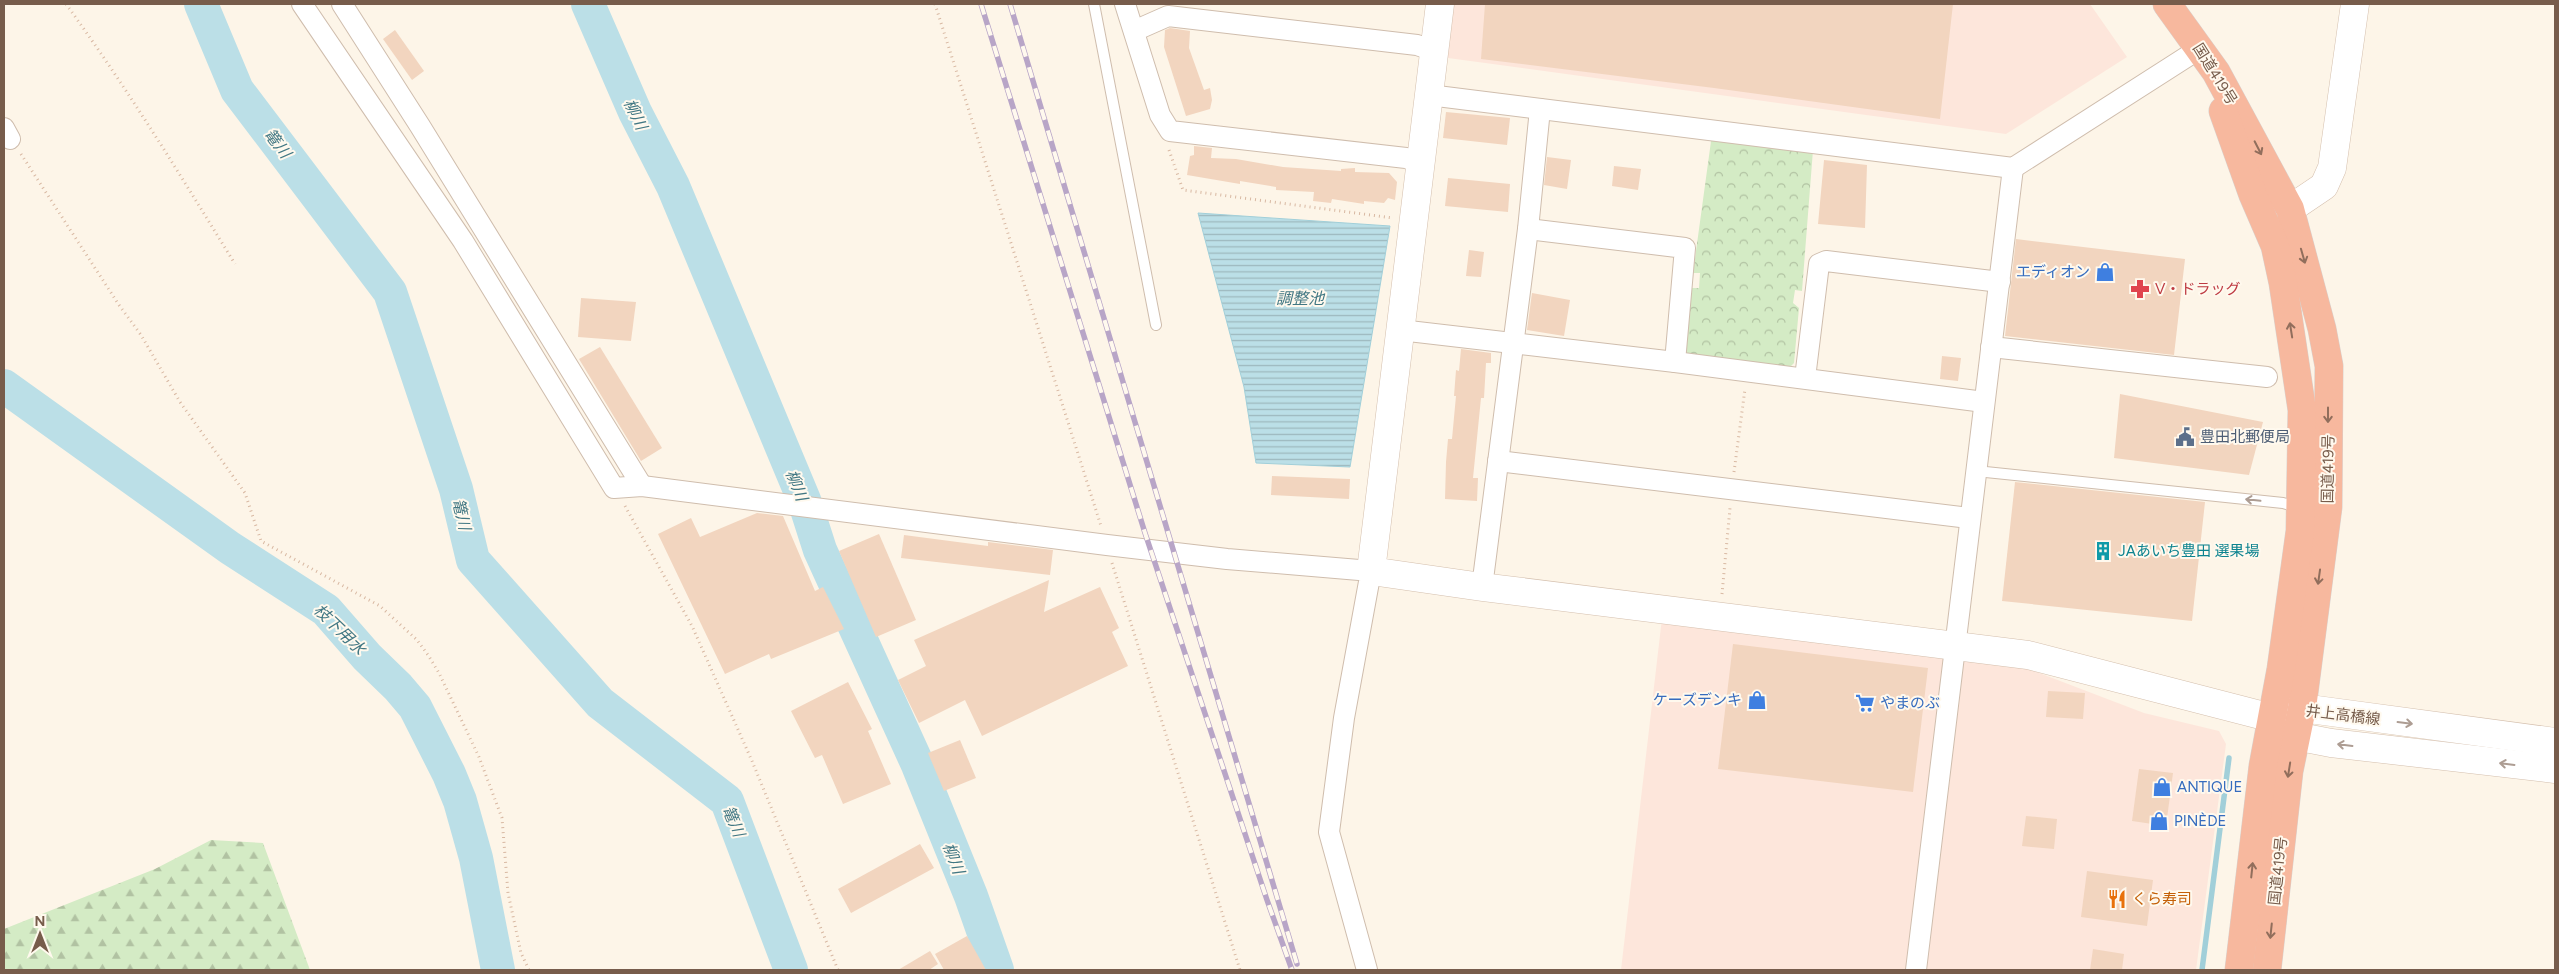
<svg xmlns="http://www.w3.org/2000/svg" width="2559" height="974" font-family="Figtree,'Noto Sans JP',sans-serif">
<defs>
<pattern id="forest-firs" width="22" height="20" patternUnits="userSpaceOnUse" patternTransform="scale(1.25)"><rect width="22" height="20" fill="#d4ebc5"/><path d="M5 1l3.5 6h-7zM16 11l3.5 6h-7z" fill="#b1c2a2"/></pattern>
<pattern id="park-crowns" width="20" height="18" patternUnits="userSpaceOnUse" patternTransform="scale(1.25)"><rect width="20" height="18" fill="#d4ebc5"/><path d="M2 6a3 3 0 1 1 6 0M12 15a3 3 0 1 1 6 0" fill="none" stroke="#b1c2a2"/></pattern>
<pattern id="water-rules" width="6" height="5" patternUnits="userSpaceOnUse" patternTransform="scale(1.25)"><rect width="6" height="5" fill="#bbdfe7"/><path d="M0 2.5h6" fill="none" stroke="#9db8bd"/></pattern>
</defs>
<rect width="100%" height="100%" fill="#fdf5e8"/>
<g fill="#fde6db">
<polygon points="1453,4 2090,4 2127,57 2006,134 1448,58 1443,53"/>
<polygon points="1664,601 2018,665 2144,713 2219,731 2226,744 2196,970 1621,970"/>
</g>
<polygon fill="url(#forest-firs)" points="211,840 263,843 310,970 4,970 4,929 155,869"/>
<polygon fill="url(#park-crowns)" points="1712,134 1813,150 1802,291 1795,290 1793,303 1799,308 1794,363 1790,367 1690,358 1683,348 1691,288 1699,288 1700,273 1693,273"/>
<polygon fill="url(#water-rules)" stroke="#a1cfd9" points="1198,213 1390,226 1350,467 1256,463 1244,387"/>
<g fill="none" stroke-linecap="round" stroke-linejoin="round">
<polyline stroke="#a1cfd9" stroke-width="5.5" points="2202,970 2229,758"/>
<g stroke="#bbdfe7" stroke-width="34">
<polyline points="201,4 237,90 390,292 456,489 473,560 600,703 727,801 791,970"/>
<polyline points="588,4 635,112 673,186 804,500 820,550 918,765 971,896 997,970"/>
<polyline points="4,386 230,548 326,610 367,657 398,687 415,707 449,774 460,801 476,858 498,970"/>
</g>
</g>
<g fill="#f2d5bf">
<polygon points="1485,4 1953,4 1940,119 1714,88 1481,59"/>
<polygon points="1170,28 1190,31 1189,48 1204,90 1210,88 1212,100 1210,109 1186,116 1164,47 1165,30"/>
<polygon points="395,30 424,71 412,80 383,39"/>
<polygon points="1446,112 1510,118 1507,145 1443,138"/>
<polygon points="1194,146 1212,148 1211,158 1236,159 1283,167 1341,171 1341,169 1355,168 1355,172 1389,173 1397,182 1395,200 1388,198 1384,203 1364,201 1364,204 1332,199 1331,203 1313,201 1314,192 1276,190 1276,187 1240,181 1240,184 1187,175 1190,156 1194,155"/>
<polygon points="1547,157 1571,160 1567,189 1544,185"/>
<polygon points="1824,160 1867,165 1865,228 1818,224"/>
<polygon points="1614,166 1641,169 1638,190 1612,186"/>
<polygon points="1448,178 1510,184 1508,212 1445,206"/>
<polygon points="2016,239 2185,259 2174,355 2005,336"/>
<polygon points="1469,250 1484,252 1481,277 1466,276"/>
<polygon points="1532,293 1570,300 1564,336 1527,330"/>
<polygon points="581,298 636,302 631,341 578,337"/>
<polygon points="600,347 662,448 641,461 579,359"/>
<polygon points="1461,349 1491,353 1491,363 1486,363 1484,398 1481,398 1473,478 1478,478 1477,501 1445,499 1446,462 1448,439 1452,439 1456,396 1454,396 1456,370 1459,371"/>
<polygon points="1942,356 1961,358 1958,381 1940,379"/>
<polygon points="2120,394 2263,422 2249,475 2114,458"/>
<polygon points="1272,476 1350,479 1349,499 1271,495"/>
<polygon points="2015,482 2205,502 2192,621 2002,601"/>
<polygon points="757,513 783,516 815,591 823,587 844,629 771,659 769,654 725,674 658,534 691,518 700,537"/>
<polygon points="879,534 916,620 876,637 839,551"/>
<polygon points="904,535 988,546 988,542 1053,550 1050,575 901,558"/>
<polygon points="1049,580 1044,612 1100,587 1119,628 1112,632 1128,666 982,736 965,700 919,723 898,680 926,666 914,640"/>
<polygon points="1733,644 1928,668 1913,792 1718,769"/>
<polygon points="848,682 872,729 868,731 891,784 843,804 822,755 815,758 791,711"/>
<polygon points="2048,691 2085,693 2083,719 2046,717"/>
<polygon points="960,740 976,778 944,791 928,753"/>
<polygon points="2139,769 2173,773 2166,826 2132,821"/>
<polygon points="2026,816 2057,819 2054,849 2022,846"/>
<polygon points="920,844 934,868 851,913 838,889"/>
<polygon points="2087,871 2153,880 2147,926 2081,917"/>
<polygon points="967,936 986,970 944,970 935,954"/>
<polygon points="2093,949 2124,954 2122,970 2090,970"/>
<polygon points="930,951 938,964 929,970 898,970"/>
</g>
<g fill="none" stroke-linecap="round" stroke-linejoin="round">
<g stroke="#cfbdad" stroke-width="12">
<g id="lane">
<polyline points="1094,4 1156,325"/>
<polyline points="1976,471 2283,503 2300,508"/>
</g>
</g>
<g stroke="#cfbdad" stroke-width="22">
<g id="street">
<polyline points="302,4 463,241 614,488 642,486 1107,545 1227,559 1371,571 1344,718 1329,832 1367,970"/>
<polyline points="342,4 420,126 642,486"/>
<polyline points="1125,4 1160,115 1170,131 1406,158 1420,163"/>
<polyline points="1134,31 1168,16 1417,45 1434,51"/>
<polyline points="1429,95 2013,168 2188,56"/>
<polyline points="4,128 10,139"/>
<polyline points="1528,229 1685,248 1675,362"/>
<polyline points="1400,330 1675,362 1984,402"/>
<polyline points="1991,347 2267,377"/>
<polyline points="1805,378 1819,264 1826,261 2000,282"/>
<polyline points="1498,461 1969,518"/>
<polyline points="1482,587 1528,229 1540,109"/>
<polyline points="1916,970 2013,168"/>
</g>
</g>
<g stroke="#d4bfad" stroke-width="29">
<g id="secondary">
<polyline points="1440,4 1371,571 1482,587 2028,655 2272,718 2295,736 2331,743 2555,769"/>
<polyline points="2290,209 2324,186 2332,168 2355,4"/>
<polyline points="2280,716 2302,708 2555,742"/>
</g>
</g>
<g stroke="#d9d1cd" stroke-width="29">
<g id="highway">
<polyline points="2167,4 2216,72 2290,209 2322,329 2329,366 2328,507 2302,708 2289,771 2267,970"/>
<polyline points="2223,111 2253,195 2275,246 2283,283 2302,410 2300,531 2281,669 2263,766 2239,970"/>
</g>
</g>
<g stroke="#d8b8a2" stroke-width="3" stroke-dasharray="1 4" stroke-linecap="butt">
<path d="M66 4C127 88 181 176 235 264"/>
<polyline points="935,4 1101,526"/>
<polyline points="1169,150 1183,190 1393,218"/>
<polyline points="21,154 119,305 141,335 180,402 245,493 261,541 380,606 417,640 428,655 439,673 479,757 502,818 508,893 521,953 529,970"/>
<polyline points="1734,472 1745,389"/>
<polyline points="625,506 692,626 752,761 838,970"/>
<polyline points="1112,563 1240,970"/>
<polyline points="1722,594 1730,508"/>
</g>
<use href="#lane" stroke="#fff" stroke-width="10"/>
<use href="#street" stroke="#fff" stroke-width="20"/>
<use href="#secondary" stroke="#fff" stroke-width="28"/>
<use href="#highway" stroke="#f7b89e" stroke-width="28"/>
<g stroke="#b8a5c7" stroke-width="5.5">
<g id="rail">
<polyline points="981,4 1145,533 1267,900 1292,970"/>
<polyline points="1010,4 1297,964"/>
</g>
</g>
<use href="#rail" stroke="#fff9ee" stroke-width="4" stroke-dasharray="11" stroke-linecap="butt"/>
</g>
<defs><path id="oneway-shaft" d="M-6 0H5M1.5-3L5.5 0L1.5 3" fill="none" stroke-width="1.6" stroke-linecap="round" stroke-linejoin="round" transform="scale(1.25)"/></defs>
<g stroke="#916e5c">
<use href="#oneway-shaft" transform="translate(2258 148) rotate(63)"/>
<use href="#oneway-shaft" transform="translate(2303 256) rotate(74)"/>
<use href="#oneway-shaft" transform="translate(2291 330) rotate(-99)"/>
<use href="#oneway-shaft" transform="translate(2328 415) rotate(90)"/>
<use href="#oneway-shaft" transform="translate(2319 577) rotate(98)"/>
<use href="#oneway-shaft" transform="translate(2289 770) rotate(99)"/>
<use href="#oneway-shaft" transform="translate(2252 870) rotate(-84)"/>
<use href="#oneway-shaft" transform="translate(2271 931) rotate(96)"/>
</g>
<g stroke="#ad9d93">
<use href="#oneway-shaft" transform="translate(2253 500) rotate(-174)"/>
<use href="#oneway-shaft" transform="translate(2405 723) rotate(7)"/>
<use href="#oneway-shaft" transform="translate(2345 745) rotate(-173)"/>
<use href="#oneway-shaft" transform="translate(2507 764) rotate(-173)"/>
</g>
<defs>
<g id="shop-bare" transform="scale(1.5)"><path d="M-5-2.5h2.3a2.7 3.5 0 0 1 5.4 0H5L5.5 6h-11ZM-1.5-2.5h3a1.5 2.3 0 0 0-3 0Z" fill="#3f7fe0" stroke="#fff9ee" stroke-width="2.5" paint-order="stroke"/></g>
<g id="pharmacy-bare" transform="scale(1.5)"><path d="M-2-6h4v4h4v4h-4v4h-4v-4h-4v-4h4Z" fill="#e0444e" stroke="#fff9ee" stroke-width="2.5" paint-order="stroke"/></g>
<g id="civic-bare" transform="scale(1.5)"><path d="M-.6-6.5H3V-4.5H.6V-3L4-1V1h2V6H-6V1h2V-1L-.6-3ZM-1.2 2.5V6h2.4V2.5Z" fill="#5c6f8a" stroke="#fff9ee" stroke-width="2.5" paint-order="stroke"/></g>
<g id="building-bare" transform="scale(1.5)"><path d="M-4-6H4V6H1V3H-1V6H-4ZM-2.5-4.3h1.7v1.8h-1.7ZM.8-4.3h1.7v1.8H.8ZM-2.5-1h1.7V.8h-1.7ZM.8-1h1.7V.8H.8Z" fill="#0f9aa8" stroke="#fff9ee" stroke-width="2.5" paint-order="stroke"/></g>
<g id="supermarket-bare" transform="scale(1.5)"><path d="M-6-5.5h2.5l.6 2H6L4.5 2H-2.5L-4.4-4H-6ZM-1.5 3.2a1.3 1.3 0 1 0 .1 0ZM3 3.2a1.3 1.3 0 1 0 .1 0Z" fill="#3f7fe0" stroke="#fff9ee" stroke-width="2.5" paint-order="stroke"/></g>
<g id="restaurant-bare" transform="scale(1.5)"><path d="M-5-6h1v4h1v-4h1v4h1v-4h1v5L-1.5 .5V6h-2V.5L-5-1ZM5-6V6H3V1.5H1.5Q1.5-4 5-6Z" fill="#e8710a" stroke="#fff9ee" stroke-width="2.5" paint-order="stroke"/></g>
</defs>
<g fill-rule="evenodd">
<use href="#shop-bare" x="2105" y="272"/>
<use href="#pharmacy-bare" x="2140" y="289"/>
<use href="#civic-bare" x="2185" y="437"/>
<use href="#building-bare" x="2103" y="551"/>
<use href="#shop-bare" x="1757" y="700"/>
<use href="#supermarket-bare" x="1865" y="703"/>
<use href="#shop-bare" x="2162" y="787"/>
<use href="#shop-bare" x="2159" y="821"/>
<use href="#restaurant-bare" x="2117" y="899"/>
</g>
<g text-anchor="middle" stroke-width="4" stroke-linejoin="round" paint-order="stroke">
<g font-size="15" fill="#775c4b" stroke="#fff9ee">
<text transform="translate(2215 74) rotate(58)" y="5">国道419号</text>
<text transform="translate(2328 469) rotate(-89)" y="5">国道419号</text>
<text transform="translate(2343 715) rotate(7)" y="5">井上高橋線</text>
<text transform="translate(2278 871) rotate(-84)" y="5">国道419号</text>
</g>
<g font-size="15" fill="#366cbe" stroke="#fff9ee" text-anchor="start">
<text x="2090" y="277" text-anchor="end">エディオン</text>
<text x="1742" y="705" text-anchor="end">ケーズデンキ</text>
<text x="1880" y="708">やまのぶ</text>
<text x="2177" y="792">ANTIQUE</text>
<text x="2174" y="826">PINÈDE</text>
</g>
<g font-size="15" fill="#be3a42" stroke="#fff9ee" text-anchor="start">
<text x="2155" y="294">V・ドラッグ</text>
</g>
<g font-size="15" fill="#4e5e75" stroke="#fff9ee" text-anchor="start">
<text x="2200" y="442">豊田北郵便局</text>
</g>
<g font-size="15" fill="#0d838f" stroke="#fff9ee" text-anchor="start">
<text x="2118" y="556">JAあいち豊田 選果場</text>
</g>
<g font-size="15" fill="#c56008" stroke="#fff9ee" text-anchor="start">
<text x="2132" y="904">くら寿司</text>
</g>
<g font-size="16" font-style="italic" fill="#417783" stroke="#fff9ee">
<text transform="translate(636 114) rotate(64)" y="6">柳川</text>
<text transform="translate(278 143) rotate(53)" y="6">篭川</text>
<text x="1300" y="304">調整池</text>
<text transform="translate(797 485) rotate(68)" y="6">柳川</text>
<text transform="translate(462 514) rotate(77)" y="6">篭川</text>
<text transform="translate(340 629) rotate(44)" y="6">枝下用水</text>
<text transform="translate(734 821) rotate(67)" y="6">篭川</text>
<text transform="translate(954 858) rotate(69)" y="6">柳川</text>
</g>
</g>
<rect width="2559" height="974" fill="none" stroke="#775c4b" stroke-width="10"/>
<g transform="translate(40 934)" stroke="#fff9ee" stroke-width="4" paint-order="stroke">
<path d="M0-4L9 19L0 12L-9 19Z" fill="#775c4b"/>
<text y="-8" font-size="14" font-weight="bold" text-anchor="middle" fill="#775c4b">N</text>
</g>
</svg>
